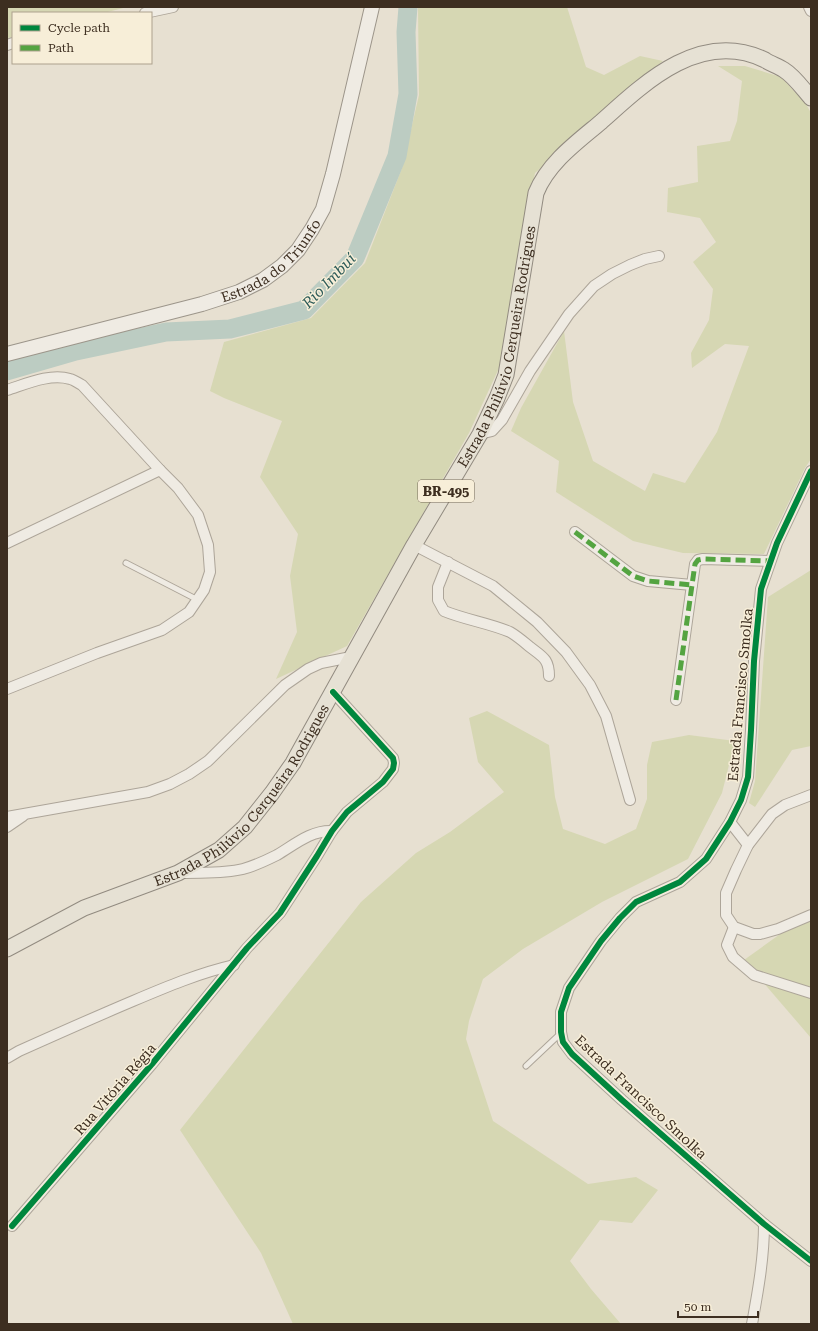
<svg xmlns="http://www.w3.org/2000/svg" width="818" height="1331" font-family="'Roboto Serif',serif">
<rect width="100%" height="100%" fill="#e7e0d1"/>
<g fill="#d6d7b3">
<polygon points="7,7 127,7 104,13 13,13 13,37 7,38"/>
<polygon points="418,7 567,7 586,67 604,75 640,56 663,61 535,173 500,366 469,433 347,646 276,679 297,632 290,576 298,534 260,477 282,421 224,398 210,391 224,342 311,318 365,263 402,168 419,95"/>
<polygon points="718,66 745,66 781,77 806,104 811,113 811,459 805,468 764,554 683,553 633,541 556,492 559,461 511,431 521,408 564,331 573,402 593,461 645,491 653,473 685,483 717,432 749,346 725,344 692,368 691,353 709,320 713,289 693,262 716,242 700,218 667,212 668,188 698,182 697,146 730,141 737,121 742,81"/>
<polygon points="811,570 811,746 792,750 755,807 749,803 755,781 768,597"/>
<polygon points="487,711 549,745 555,797 563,829 605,844 636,829 647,799 647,765 652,742 689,735 735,741 722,793 688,859 602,902 523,949 483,979 469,1021 466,1039 493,1121 588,1184 636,1177 658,1190 632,1223 600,1220 570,1261 591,1289 621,1324 293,1324 261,1253 180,1130 361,902 416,853 450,832 504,792 478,762 469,718"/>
<polygon points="811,912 811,1038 744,960"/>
</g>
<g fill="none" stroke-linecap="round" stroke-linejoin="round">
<polyline stroke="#bcccc2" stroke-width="19" points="7,371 76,351 166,332 230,329 304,310 355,258 397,156 408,94 406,32 408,7"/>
<g stroke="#ada599" stroke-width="7">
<g id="lane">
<polyline points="126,563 198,600"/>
<polyline points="526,1066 561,1033"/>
</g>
</g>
<g stroke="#ada599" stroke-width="12">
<g id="street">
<polyline points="809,7 811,11"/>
<polyline points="145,13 173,7"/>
<polyline points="7,45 13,43"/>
<path d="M7 390C26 384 50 373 70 379 74 380 78 383 82 385L160 470 178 488 198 515 208 545 210 572 204 590 189 612 162 630 97 653 7 689"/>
<polyline points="480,434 492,431 502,420 530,371 569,314 594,286 612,274 630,265 645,259 659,256"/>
<polyline points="811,471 777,543 761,589 754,661 751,730 748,777 741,800 730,822 706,859 680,882 636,902 620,918 601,941 569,988 561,1012 561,1032 563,1042 572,1054 622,1100 764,1224 811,1261"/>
<polyline points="575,532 633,576 648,581 692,585"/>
<polyline points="7,543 160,470"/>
<polyline points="414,545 493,586 537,622 566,652 590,685 606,716 630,800"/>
<path d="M448 562 438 587V600L444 611C466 620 489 623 510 632 517 636 524 642 530 647 543 657 549 659 549 676"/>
<polyline points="676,700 692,585 695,564 698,560 703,559 770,561"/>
<polyline points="811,795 785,805 772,814 748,845 736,870 726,893 726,915 734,927 753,934 760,934 778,929 811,915"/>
<polyline points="7,817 148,792 170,784 189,774 208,761 285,685 308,669 321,663 351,657"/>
<polyline points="730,822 748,845"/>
<polyline points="7,827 23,816"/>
<path d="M182 873C202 872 223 874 243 869 254 866 267 860 277 855 294 845 311 830 332 831"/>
<polyline points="734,927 727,945 733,957 754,975 811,993"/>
<path d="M7 1058 19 1051C57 1034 95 1017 133 1001 166 987 199 973 234 965"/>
<polyline points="12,1226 152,1064 247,948 280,913 317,856 332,831 347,812 383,782 393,769 394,763 393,758 333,692"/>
<path d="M752 1324C758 1291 764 1258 764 1224"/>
</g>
</g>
<g stroke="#9c958a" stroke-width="16">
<g id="secondary">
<path id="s1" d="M7 354 202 304 239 292 263 280 282 266 298 250 312 229 323 209 333 174 372 7"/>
</g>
</g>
<g stroke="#928b80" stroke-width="17">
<g id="primary">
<path id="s2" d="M7 949 84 908 178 873 219 850 245 827 272 793 293 763 414 545 480 434 497 398 506 375 536 193C548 163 577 142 601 122 645 82 701 29 765 60 771 64 778 66 784 70 794 76 803 89 811 98"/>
</g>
</g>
<use href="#lane" stroke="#efebe3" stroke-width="5"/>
<use href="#street" stroke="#efebe3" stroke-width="10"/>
<use href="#secondary" stroke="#efebe3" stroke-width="14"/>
<use href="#primary" stroke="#e6e1d4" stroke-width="15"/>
<g stroke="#54a441" stroke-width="5" stroke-dasharray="10 5" stroke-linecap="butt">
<polyline points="575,532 633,576 648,581 692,585"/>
<polyline points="676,700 692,585 695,564 698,560 703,559 770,561"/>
</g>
<g stroke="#f7eed8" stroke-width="8">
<g id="cycleway">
<polyline points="811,471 777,543 761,589 754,661 751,730 748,777 741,800 730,822 706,859 680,882 636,902 620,918 601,941 569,988 561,1012 561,1032 563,1042 572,1054 622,1100 764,1224 811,1261"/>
<polyline points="12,1226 152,1064 247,948 280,913 317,856 332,831 347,812 383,782 393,769 394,763 393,758 333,692"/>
</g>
</g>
<use href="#cycleway" stroke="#00873e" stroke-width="6"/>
</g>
<g text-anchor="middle" stroke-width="3" stroke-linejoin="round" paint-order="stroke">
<rect fill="#f7eed8" stroke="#756857" stroke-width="1" x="418" y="480" width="56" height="22" rx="3"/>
<g font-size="13" font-weight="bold" fill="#3d2e20">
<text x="446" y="496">BR-495</text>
</g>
<g font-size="14" fill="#3d2e20" stroke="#f7eed8">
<text dy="5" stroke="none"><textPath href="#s1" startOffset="285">Estrada do Triunfo</textPath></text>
<text dy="5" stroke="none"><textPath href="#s2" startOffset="817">Estrada Philúvio Cerqueira Rodrigues</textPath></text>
<text transform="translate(740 695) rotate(-85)" y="5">Estrada Francisco Smolka</text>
<text dy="5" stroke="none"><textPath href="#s2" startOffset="289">Estrada Philúvio Cerqueira Rodrigues</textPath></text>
<text transform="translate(115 1089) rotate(-49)" y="5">Rua Vitória Régia</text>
<text transform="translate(641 1097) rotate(43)" y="5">Estrada Francisco Smolka</text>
</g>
<g font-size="15" font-style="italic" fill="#2f5d5a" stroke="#f7eed8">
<text transform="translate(329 281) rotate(-46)" y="5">Rio Imbuí</text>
</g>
</g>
<rect width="818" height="1331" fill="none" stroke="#3d2e20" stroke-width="16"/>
<rect x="12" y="12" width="140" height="52" fill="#f7eed8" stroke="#ada18e"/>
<rect x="20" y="25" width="20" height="6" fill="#00873e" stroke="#ada18e"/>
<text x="48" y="32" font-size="12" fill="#3d2e20">Cycle path</text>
<rect x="20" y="45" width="20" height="6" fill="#54a441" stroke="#ada18e"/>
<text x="48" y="52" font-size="12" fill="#3d2e20">Path</text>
<path d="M678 1311v6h80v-6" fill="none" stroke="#3d2e20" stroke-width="2"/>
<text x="684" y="1311" font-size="12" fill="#3d2e20" stroke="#f7eed8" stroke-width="3" paint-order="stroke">50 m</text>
</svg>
